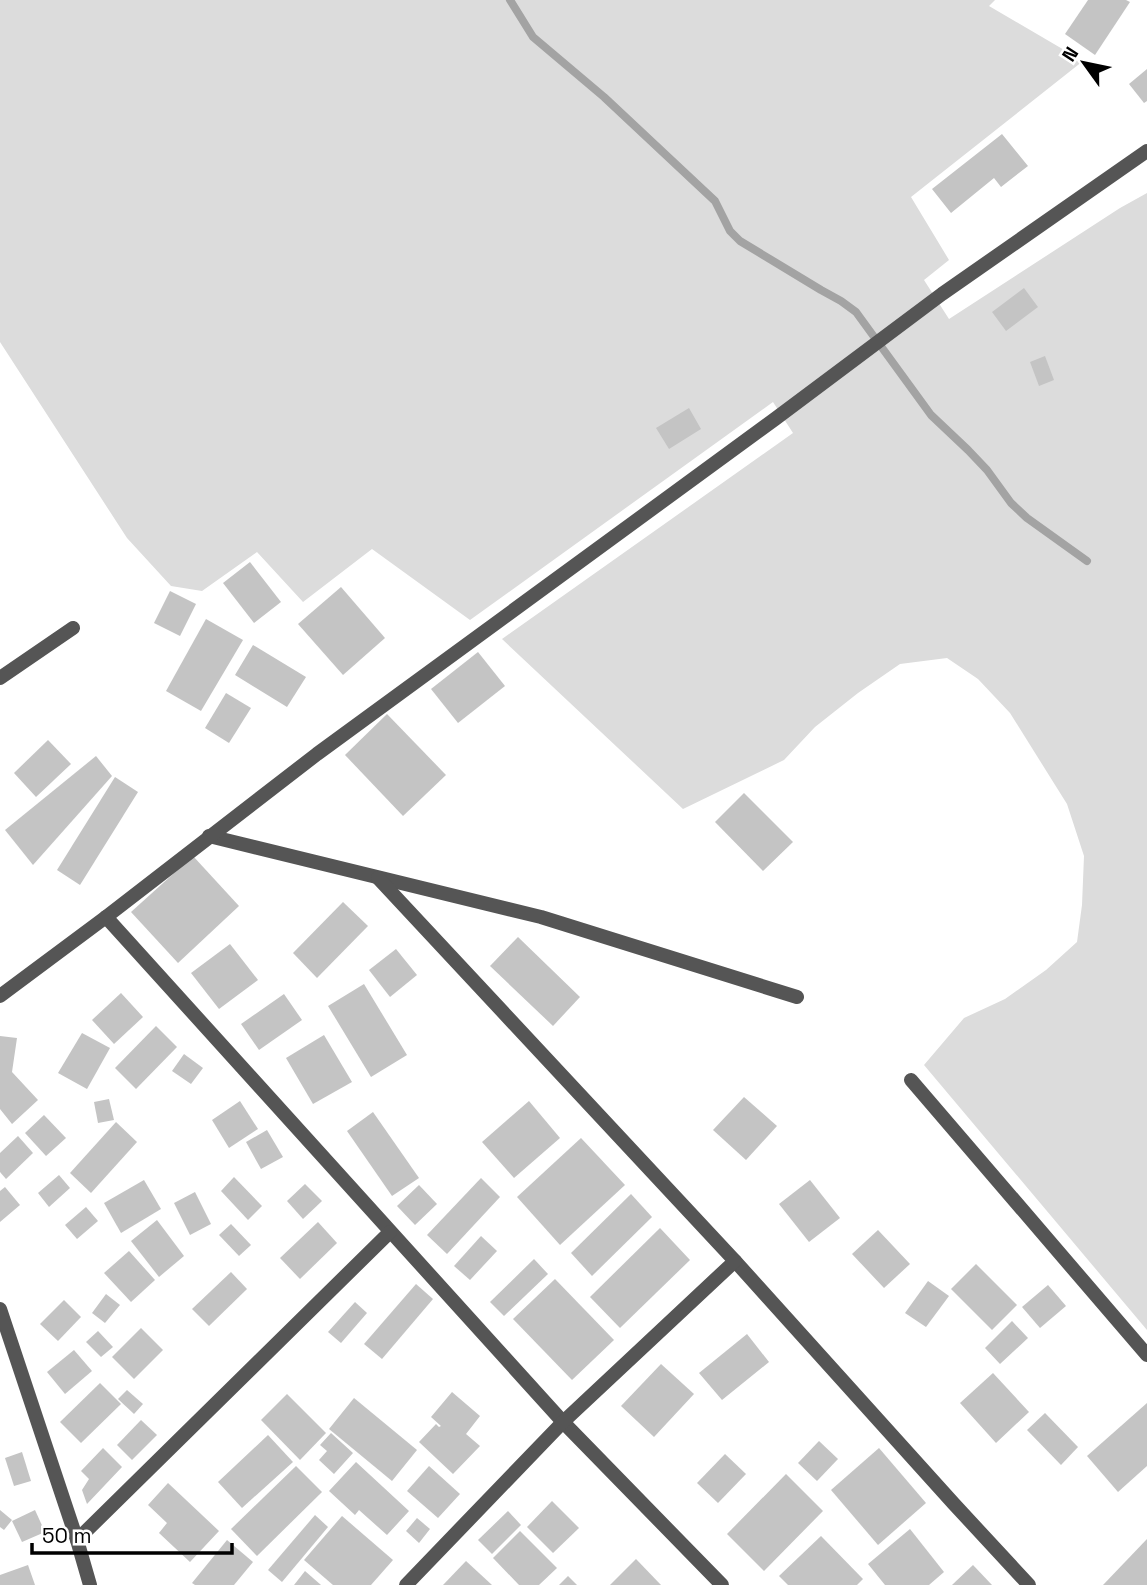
<svg xmlns="http://www.w3.org/2000/svg" width="1147" height="1585" font-family="'Space Grotesk',sans-serif">
<rect width="100%" height="100%" fill="#fff"/>
<polygon fill="#dcdcdc" points="0,0 995,0 989,6 1083,61 911,197 949,260 924,280 949,319 1120,208 1147,193 1147,1330 924,1065 964,1018 1005,999 1046,970 1077,942 1082,905 1084,856 1067,804 1010,713 978,679 947,658 900,664 858,693 815,727 784,760 683,809 502,639 793,433 773,402 470,620 372,549 303,602 257,552 202,591 171,586 127,538 0,342"/>
<g fill="none" stroke-linecap="round" stroke-linejoin="round">
<polyline stroke="#a3a3a3" stroke-width="8" points="510,0 533,37 604,97 715,201 730,231 740,241 821,290 841,301 856,312 931,415 968,450 987,470 1011,503 1027,518 1087,561"/>
</g>
<g fill="#c4c4c4">
<polygon points="1088,0 1126,0 1130,2 1095,55 1065,34"/>
<polygon points="1147,69 1147,101 1144,103 1129,84"/>
<polygon points="1002,134 1028,166 1001,187 994,178 951,213 932,189"/>
<polygon points="1024,288 1038,307 1006,331 992,312"/>
<polygon points="1045,356 1054,380 1039,386 1030,362"/>
<polygon points="689,408 701,429 669,449 656,428"/>
<polygon points="250,562 281,602 254,623 223,583"/>
<polygon points="341,587 385,638 343,675 298,624"/>
<polygon points="170,591 196,604 180,636 154,623"/>
<polygon points="206,619 243,640 201,711 166,691"/>
<polygon points="253,645 306,677 287,707 235,675"/>
<polygon points="478,652 505,686 458,723 431,689"/>
<polygon points="226,693 251,708 229,743 205,728"/>
<polygon points="387,714 446,775 403,816 345,755"/>
<polygon points="48,740 71,764 36,797 14,773"/>
<polygon points="96,756 112,776 33,865 5,830"/>
<polygon points="115,777 138,792 80,885 57,870"/>
<polygon points="744,793 793,842 763,871 715,822"/>
<polygon points="193,856 239,906 178,963 131,912"/>
<polygon points="343,902 368,926 317,978 293,953"/>
<polygon points="518,937 580,997 553,1026 490,966"/>
<polygon points="230,944 258,980 219,1009 191,973"/>
<polygon points="396,949 417,975 390,997 369,970"/>
<polygon points="364,984 407,1055 371,1077 328,1006"/>
<polygon points="121,993 143,1017 114,1044 92,1020"/>
<polygon points="284,994 302,1020 259,1050 241,1024"/>
<polygon points="156,1026 177,1047 136,1089 115,1068"/>
<polygon points="82,1033 110,1048 87,1089 58,1073"/>
<polygon points="324,1035 352,1082 313,1104 286,1058"/>
<polygon points="0,1036 17,1038 12,1072 38,1100 12,1124 0,1109"/>
<polygon points="184,1054 203,1068 191,1084 172,1071"/>
<polygon points="744,1097 777,1126 746,1160 713,1130"/>
<polygon points="109,1099 114,1120 98,1123 94,1102"/>
<polygon points="240,1101 258,1129 229,1148 212,1120"/>
<polygon points="529,1101 560,1138 514,1178 482,1142"/>
<polygon points="373,1112 419,1178 392,1196 347,1131"/>
<polygon points="44,1115 66,1138 46,1156 25,1133"/>
<polygon points="116,1122 137,1142 91,1193 70,1173"/>
<polygon points="267,1130 283,1157 261,1169 246,1142"/>
<polygon points="18,1136 33,1153 6,1179 0,1172 0,1153"/>
<polygon points="581,1138 625,1185 560,1245 517,1197"/>
<polygon points="59,1175 70,1188 49,1207 38,1193"/>
<polygon points="234,1177 262,1206 248,1220 221,1191"/>
<polygon points="481,1178 500,1197 447,1254 427,1235"/>
<polygon points="144,1180 161,1209 121,1233 104,1203"/>
<polygon points="810,1180 840,1218 809,1242 779,1204"/>
<polygon points="305,1184 322,1201 303,1219 287,1201"/>
<polygon points="419,1185 437,1204 415,1225 397,1206"/>
<polygon points="5,1187 20,1205 0,1222 0,1191"/>
<polygon points="195,1192 211,1224 190,1235 174,1203"/>
<polygon points="631,1194 652,1217 592,1276 571,1253"/>
<polygon points="86,1207 98,1221 77,1239 65,1225"/>
<polygon points="157,1220 184,1256 159,1277 131,1241"/>
<polygon points="318,1222 337,1243 300,1279 280,1258"/>
<polygon points="231,1224 251,1245 239,1256 219,1235"/>
<polygon points="660,1228 690,1260 620,1328 590,1297"/>
<polygon points="878,1230 910,1264 884,1288 852,1254"/>
<polygon points="481,1236 497,1251 470,1280 454,1266"/>
<polygon points="129,1251 155,1280 131,1302 104,1273"/>
<polygon points="534,1259 548,1274 504,1316 490,1302"/>
<polygon points="976,1264 1017,1305 992,1330 951,1289"/>
<polygon points="231,1272 247,1289 209,1326 192,1309"/>
<polygon points="555,1279 614,1340 572,1380 513,1319"/>
<polygon points="928,1281 949,1296 926,1327 905,1313"/>
<polygon points="416,1284 433,1299 382,1359 364,1344"/>
<polygon points="1048,1285 1066,1306 1040,1328 1022,1307"/>
<polygon points="106,1294 120,1305 105,1323 92,1313"/>
<polygon points="64,1300 81,1317 58,1341 40,1324"/>
<polygon points="355,1302 367,1313 341,1343 328,1332"/>
<polygon points="1012,1321 1028,1338 1000,1364 985,1348"/>
<polygon points="141,1328 163,1350 134,1379 112,1357"/>
<polygon points="98,1331 113,1347 101,1357 86,1342"/>
<polygon points="747,1334 769,1362 722,1400 699,1373"/>
<polygon points="74,1350 92,1371 65,1394 47,1372"/>
<polygon points="661,1364 694,1394 654,1437 621,1406"/>
<polygon points="993,1373 1029,1412 996,1443 960,1403"/>
<polygon points="100,1383 121,1404 81,1443 60,1422"/>
<polygon points="127,1390 143,1404 134,1414 118,1399"/>
<polygon points="452,1392 480,1416 466,1434 480,1446 453,1474 419,1442 436,1424 439,1427 441,1426 431,1417"/>
<polygon points="287,1394 326,1433 300,1460 261,1420"/>
<polygon points="354,1398 417,1450 392,1481 329,1429"/>
<polygon points="1147,1403 1147,1466 1118,1492 1087,1456"/>
<polygon points="1045,1413 1078,1447 1061,1465 1027,1430"/>
<polygon points="141,1420 157,1435 132,1460 117,1445"/>
<polygon points="331,1433 353,1453 334,1474 319,1460 327,1451 320,1445"/>
<polygon points="268,1435 293,1462 242,1508 218,1482"/>
<polygon points="819,1441 838,1459 817,1481 798,1463"/>
<polygon points="103,1448 122,1467 87,1504 82,1490 89,1479 81,1471"/>
<polygon points="879,1448 926,1503 878,1545 831,1490"/>
<polygon points="22,1452 31,1481 14,1486 5,1458"/>
<polygon points="725,1454 746,1474 718,1503 697,1483"/>
<polygon points="356,1462 409,1511 387,1535 359,1510 355,1515 329,1491"/>
<polygon points="296,1466 322,1492 257,1556 231,1529"/>
<polygon points="429,1466 460,1494 438,1518 407,1491"/>
<polygon points="786,1474 823,1511 764,1571 727,1534"/>
<polygon points="168,1483 219,1531 190,1562 159,1533 167,1523 148,1505"/>
<polygon points="552,1501 579,1528 553,1553 527,1527"/>
<polygon points="0,1510 12,1520 4,1530 0,1527"/>
<polygon points="35,1510 45,1532 22,1542 12,1521"/>
<polygon points="508,1511 521,1525 492,1554 478,1540"/>
<polygon points="315,1515 328,1527 282,1582 268,1570"/>
<polygon points="342,1516 393,1560 371,1585 333,1585 304,1560"/>
<polygon points="417,1518 430,1529 419,1543 406,1531"/>
<polygon points="910,1529 944,1572 929,1585 885,1585 868,1564"/>
<polygon points="520,1531 557,1568 539,1585 519,1585 493,1558"/>
<polygon points="821,1536 863,1579 857,1585 788,1585 779,1576"/>
<polygon points="1147,1539 1147,1585 1103,1585"/>
<polygon points="227,1540 253,1562 234,1585 195,1585 192,1583"/>
<polygon points="636,1559 661,1585 610,1585"/>
<polygon points="466,1561 492,1585 443,1585"/>
<polygon points="28,1565 35,1585 0,1585 0,1575"/>
<polygon points="973,1565 992,1585 952,1585"/>
<polygon points="305,1571 321,1585 294,1585"/>
<polygon points="568,1576 577,1585 559,1585"/>
</g>
<g fill="none" stroke-linecap="round" stroke-linejoin="round">
<g stroke="#555" stroke-width="14">
<polyline points="0,678 73,628"/>
<polyline points="209,836 541,917 797,997"/>
<polyline points="378,878 735,1261 954,1504 1029,1585"/>
<polyline points="106,917 563,1422 722,1585"/>
<polyline points="911,1080 1147,1355"/>
<polyline points="0,1309 77,1540 90,1585"/>
<polyline points="77,1540 390,1232"/>
<polyline points="406,1585 563,1422 735,1261"/>
</g>
<polyline stroke="#555" stroke-width="14" points="0,996 106,917 317,754 775,419 942,294 1147,151"/>
</g>
<g transform="translate(1084 63) rotate(303)" stroke="#ffffff" stroke-width="5" paint-order="stroke">
<path d="M0-5L12 26L0 18L-12 26Z" fill="#000000"/>
<text y="-10" font-size="19" font-weight="bold" text-anchor="middle" fill="#000000">N</text>
</g>
<path d="M32 1543v10h200v-10" fill="none" stroke="#000000" stroke-width="3.5"/>
<text x="42" y="1543" font-size="21" fill="#000000" stroke="#ffffff" stroke-width="5" paint-order="stroke">50 m</text>
</svg>
